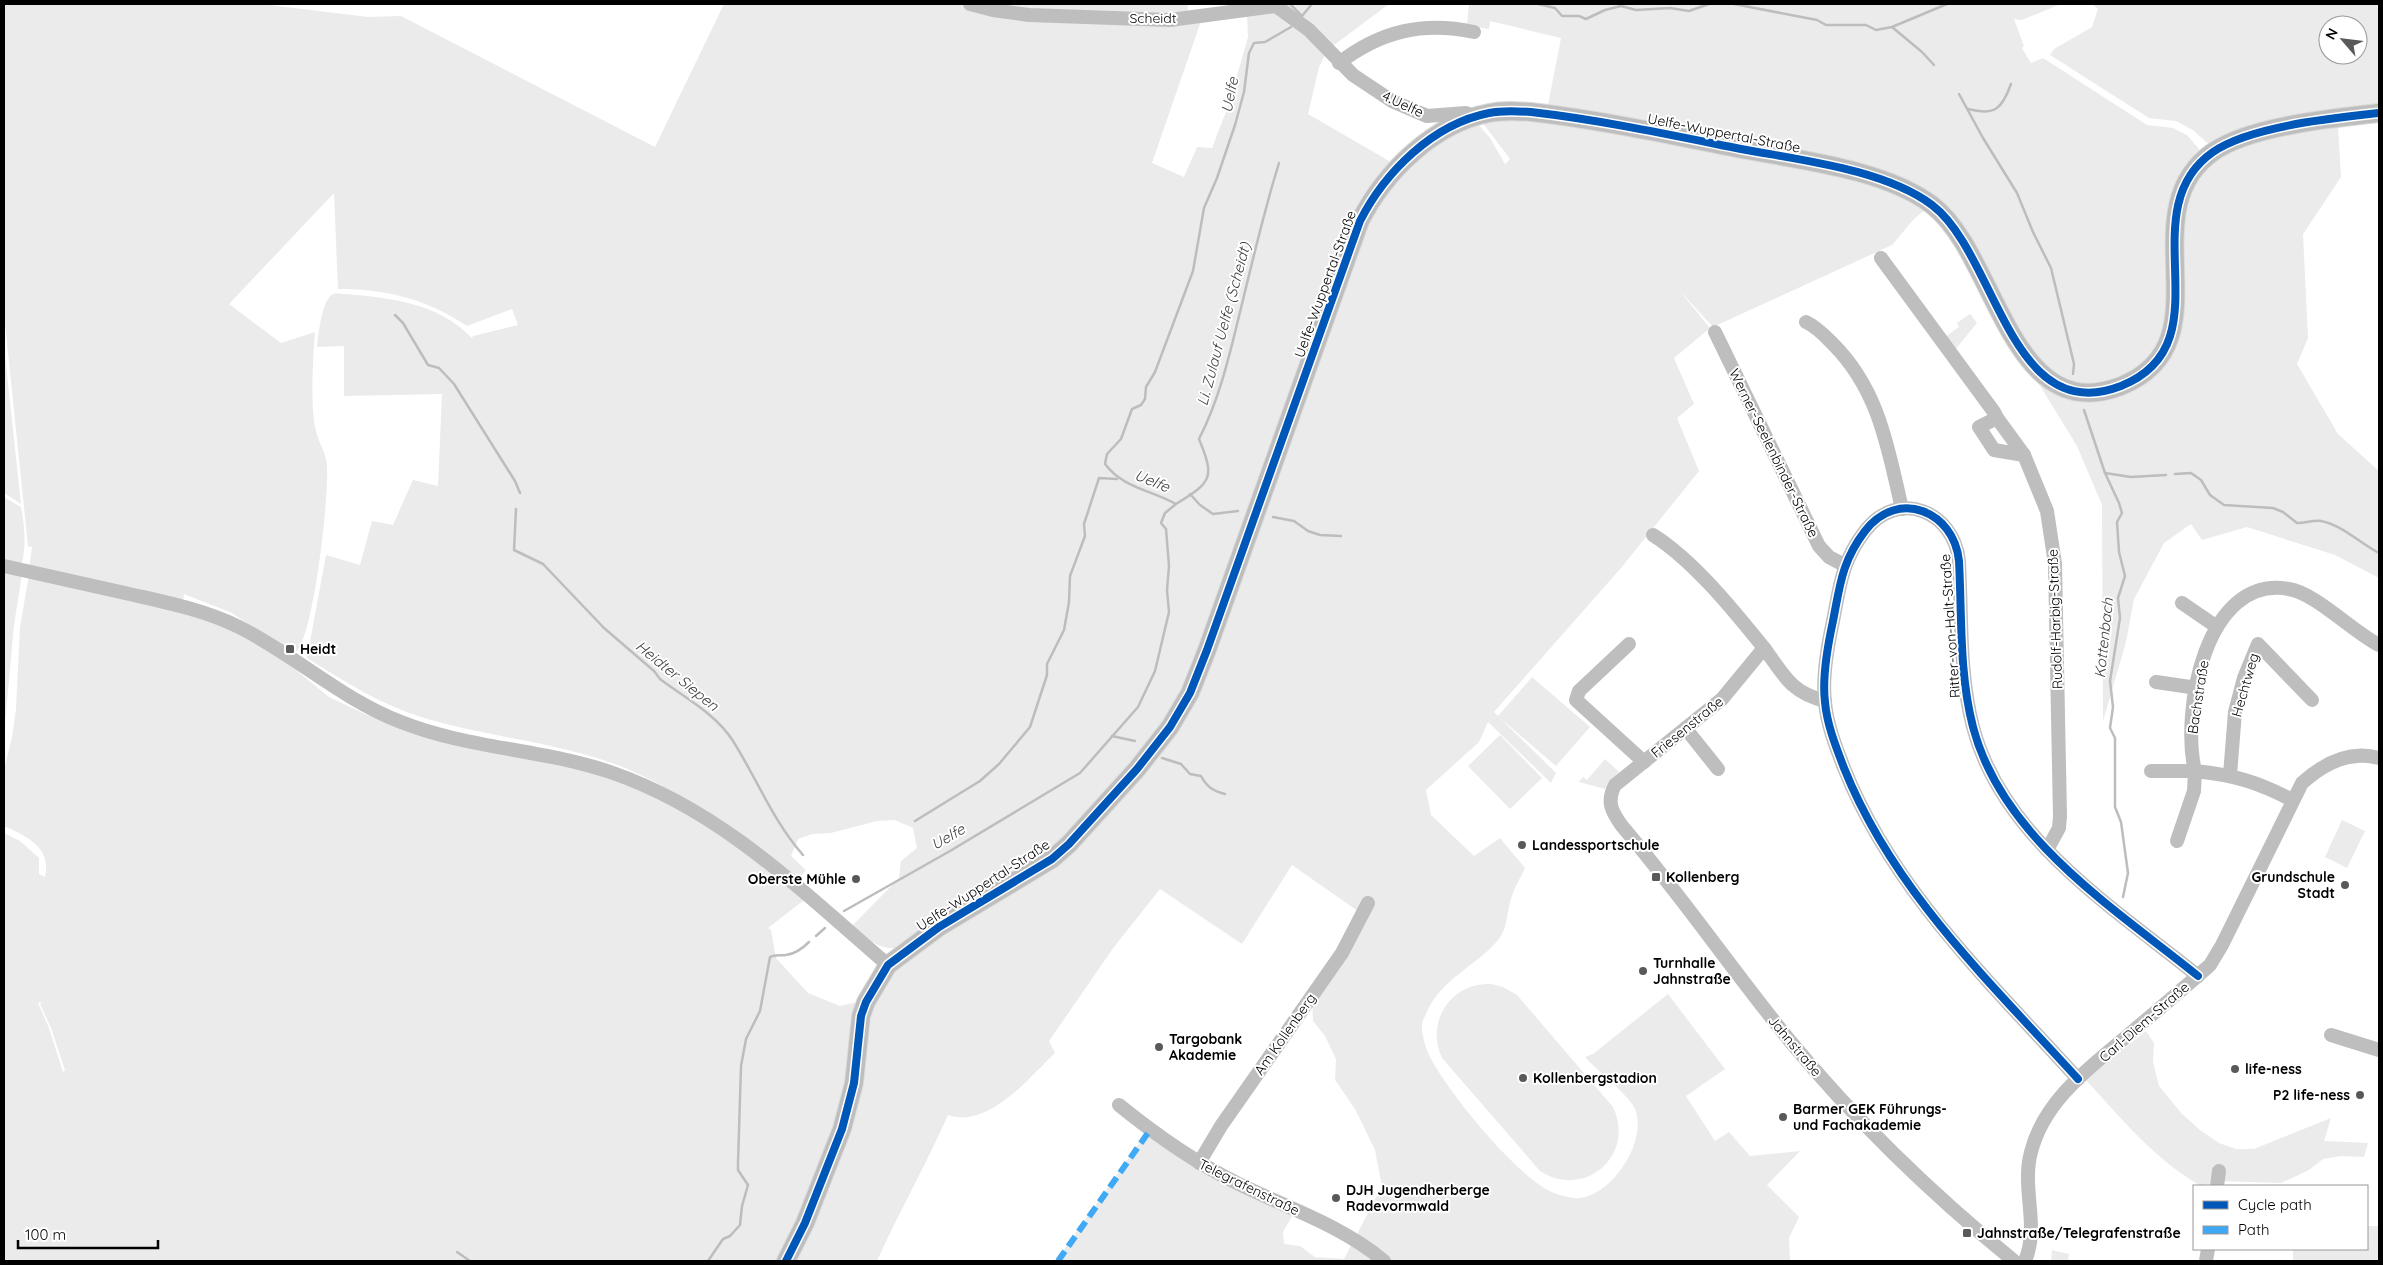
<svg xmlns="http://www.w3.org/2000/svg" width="2383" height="1265" font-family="Quicksand,sans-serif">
<rect width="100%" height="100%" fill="#fff"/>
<g fill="#ebebeb" fill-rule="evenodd">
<path d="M4 4H261L368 17 401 16 655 147 724 4H958L974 9 1201 21 1152 163 1184 177 1197 147 1212 148 1229 104 1248 37 1247 14 1263 10 1283 13 1326 53 1319 67 1308 114 1396 165 1374 190 1177 712 1068 838 896 948C878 950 865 936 852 926L899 878 901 861 917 848 913 828 895 820 877 821 831 833 812 834 798 839 791 856 806 870 798 881C740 837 679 786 609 762 548 741 483 736 421 717 380 704 343 681 307 658L326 555 360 565 372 521 393 525 413 480 438 486 442 394 344 396V346L317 347C318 336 322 299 333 294 337 293 342 294 345 294 392 298 438 303 472 338L473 336 518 325 512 309 467 326C427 299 386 289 338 289L334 193 229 304 281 343 315 332C313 358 310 408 316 431 319 444 327 454 327 467 329 495 314 639 295 653L290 652 232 613 184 594 183 602 29 569 32 547 28 546 4 314Z"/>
<polygon points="988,4 1188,4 1187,14 1030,11"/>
<polygon points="1284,4 1389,4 1330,48"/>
<polygon points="1469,4 2061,4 2022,20 2014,19 2024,46 2022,48 2031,63 2043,58 2147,125 2173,128 2187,135 2199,149 2170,279 2165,333 2149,357 2123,378 2087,385 2049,374 2000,301 1915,191 1547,110 1561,38 1490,21 1489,29 1467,26"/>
<path d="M2092 4H2379V106L2214 144 2206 142 2193 130 2176 121 2149 118 2050 55 2054 49 2092 27 2098 9ZM2328 25H2358V55H2328Z"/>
<path d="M1498 117 1532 118 1855 176 1928 207 1914 219 1892 245 1713 327 1679 290 1710 328 1674 358 1694 404 1677 418 1699 471 1621 568 1494 712 1498 716 1532 677 1590 727 1556 766 1498 716 1556 773 1551 783 1488 722 1479 742 1426 790 1431 815 1474 856 1500 838 1525 868C1521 877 1515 886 1512 896 1507 908 1508 925 1501 936 1479 966 1441 977 1426 1014 1425 1017 1422 1021 1422 1024 1421 1033 1426 1049 1430 1057 1447 1091 1522 1184 1557 1194 1563 1196 1573 1199 1579 1198 1613 1195 1648 1140 1635 1109 1629 1095 1597 1071 1585 1057L1593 1054 1668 994 1725 1069 1686 1096 1715 1141 1729 1132 1750 1156 1800 1151 1767 1185 1799 1217 1789 1238 1790 1261H1056L1149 1129 1295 1211 1283 1232 1284 1244 1300 1246 1315 1257 1344 1259 1382 1186 1375 1150 1355 1109 1335 1080 1336 1059 1325 1036 1313 1021 1312 996 1362 914 1292 865 1242 944 1160 889 1114 947 1049 1041 1055 1053C1029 1078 988 1129 948 1115 926 1165 899 1212 877 1261H790L821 1197 865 1022 898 961 1054 861 1161 743 1358 240 1382 195 1427 150 1476 122 1490 138 1505 164 1510 159 1482 122Z"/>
<polygon points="2338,127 2341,177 2303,234 2308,338 2297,364 2338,434 2379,471 2379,578 2335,555 2247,527 2202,540 2191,524 2164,543 2134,599 2126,642 2103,721 2102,505 2077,446 2034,376 2049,386 2086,395 2164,357 2176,233 2200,170 2240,143"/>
<polygon points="1970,314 1977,323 1954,351 1945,337 1959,327 1957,323"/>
<polygon points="4,346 21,504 4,493"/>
<path d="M4 497 21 507C25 527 26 544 22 564L4 560Z"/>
<polygon points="4,570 22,574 14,625 4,735"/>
<path d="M29 575 178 607 224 625 254 641 291 666 329 697 365 714 423 735 609 777 646 791 716 829 804 900 768 928 771 930 776 958 808 993 840 1006 862 1001 847 1097 781 1261H4V833L20 841 39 858V874L45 877C52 848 27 836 4 826V770L12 737 16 709 20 627ZM42 1002 40 1004 51 1028 65 1070 63 1072 49 1028 38 1003Z"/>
<polygon points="1500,735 1542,778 1510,809 1468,766"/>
<polygon points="1605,759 1619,772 1608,783 1605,789 1579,782 1583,777 1587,780"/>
<polygon points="2342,820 2365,831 2347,868 2325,857"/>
<path d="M1491 984 1503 987 1517 995 1613 1107C1636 1155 1585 1200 1540 1171L1442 1058C1425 1022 1451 982 1491 984Z"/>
<path d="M2146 1031 2154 1043 2153 1062 2159 1086 2182 1114 2200 1130 2219 1143 2236 1149H2254L2331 1118 2324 1141 2368 1143 2364 1157 2341 1156 2323 1159 2309 1170 2281 1183 2218 1181 2201 1186C2155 1160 2120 1117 2085 1079Z"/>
<polygon points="2367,1226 2379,1226 2379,1261 2293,1261 2293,1249 2367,1249"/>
<polygon points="2052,1250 2069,1254 2068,1261 2051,1261"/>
</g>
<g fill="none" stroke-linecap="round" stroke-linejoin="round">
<g stroke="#bdbdbd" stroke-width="2.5">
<polyline points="1290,4 1302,16"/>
<polyline points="1538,4 1555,8 1562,16 1579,16 1586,19 1605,10 1621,6 1636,10 1670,8 1689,11 1709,4"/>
<polyline points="1734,4 1817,20 1826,25 1866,25 1876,30 1892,27 1947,4"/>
<polyline points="1302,16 1312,4"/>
<polyline points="1892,27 1922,52 1934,65"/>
<polyline points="1959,94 1983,138 2017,193 2033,232 2051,268 2074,364 2073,374"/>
<path d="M1968 109C1995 116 2002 109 2011 84"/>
<polyline points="395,315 403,323 428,365 439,368 454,384 515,481 520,493"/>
<polyline points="2084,410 2105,473 2131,477 2166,475"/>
<polyline points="2105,473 2119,503 2122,513 2117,522 2119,552 2125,576 2118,598 2120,618 2110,681 2113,707 2110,728 2115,738 2115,807 2121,822 2128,873 2123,897"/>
<path d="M2175 474 2191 473 2201 480 2210 495 2224 505 2273 508 2283 512 2297 523C2304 523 2314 520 2321 521 2342 525 2360 543 2379 553"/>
<polyline points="1190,494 1200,505 1213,514 1238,511"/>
<path d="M1176 504C1212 482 1215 478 1199 439 1220 398 1230 353 1241 308 1253 259 1264 211 1279 163"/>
<path d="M516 509 514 550 543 564 604 628 654 671 660 679C685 698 716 714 733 741 757 779 773 821 803 855"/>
<polyline points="1273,517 1294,521 1308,531 1320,535 1341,536"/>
<polyline points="1112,736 1135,741"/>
<path d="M1162 758 1181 764 1190 774 1201 776C1207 787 1213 791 1225 794"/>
<polyline points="915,821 980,781 999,764 1030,727 1047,675 1047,664 1064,630 1069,602 1070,576 1085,536 1084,524 1099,478 1117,479"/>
<path d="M844 911 950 851 1080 773 1138 707 1155 671 1169 612 1167 590 1169 566 1166 529 1161 523 1165 513 1176 504C1151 490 1123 488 1105 464L1107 454 1121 439 1132 409 1141 405 1145 399 1146 387 1155 372 1193 271 1204 208 1217 178 1235 125 1244 92 1249 53 1254 43 1265 42 1291 27"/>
<polyline points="816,936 825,928"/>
<polyline points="457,1252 470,1261"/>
<path d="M708 1261 723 1239 730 1236 740 1225 742 1206 748 1185 738 1170V1163L741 1066 746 1039 760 1011 770 957C776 954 780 956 786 955 795 954 803 948 809 942"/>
</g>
<g stroke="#dbdbdb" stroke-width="20">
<path id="major" d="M786 1261 805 1223 842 1129 854 1083 861 1016 866 1002 888 965 939 927 1052 859 1069 844 1137 769 1170 727 1190 693 1207 650 1360 221C1385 172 1433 124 1489 113 1503 110 1517 111 1531 112 1601 120 1671 135 1741 149 1799 160 1884 169 1932 205 1997 254 2010 429 2121 386 2229 343 2127 212 2213 152 2250 126 2334 118 2379 113"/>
</g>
<g stroke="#bebebe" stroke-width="14">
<polyline points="970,4 993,10 1029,15 1170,20 1276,6 1309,30 1353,75 1392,101 1427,116 1466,113 1474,117"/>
<path d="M1339 63C1381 31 1423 21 1474 32"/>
<polyline points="1881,258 1994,412 1997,418 1979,427 1994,450 2024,455 2047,511 2055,564 2060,816 2059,828 2047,850"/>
<path d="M1806 322C1817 327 1825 336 1833 344 1879 390 1888 448 1902 509"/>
<polyline points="1715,332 1819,546 1829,557 1844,565"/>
<polyline points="1997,418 2024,455"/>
<path d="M1653 535C1694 561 1734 611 1764 648"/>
<path d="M4 566C44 575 84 584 125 593 164 602 203 609 239 627 295 655 341 699 401 722 469 749 544 749 613 773 722 811 802 891 888 965"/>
<polyline points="2182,603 2217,627"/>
<polyline points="1629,644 1579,691 1576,700 1644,762"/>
<polyline points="2156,682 2197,688"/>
<path d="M1825 701C1790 692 1784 675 1764 648L1722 699 1615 785C1606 802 1612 812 1622 826 1681 895 1733 971 1790 1041 1857 1122 1933 1195 2014 1261"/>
<polyline points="1686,729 1718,769"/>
<polyline points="2151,771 2195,771 2194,791 2177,841"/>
<polyline points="2230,775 2235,712 2244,678 2258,644 2312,700"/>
<path d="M2292 800C2258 782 2234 775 2195 771 2181 712 2205 574 2289 589 2315 593 2352 631 2379 645"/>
<polyline points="2331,1035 2379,1050"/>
<path d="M2078 1079C1991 983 1893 891 1844 768 1836 747 1827 725 1825 702 1822 678 1828 644 1833 621 1840 585 1842 561 1865 531 1898 488 1954 511 1959 561 1962 617 1959 673 1973 727 2002 838 2114 908 2198 976"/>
<path d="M1119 1105C1156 1135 1194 1162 1237 1183 1287 1208 1341 1225 1384 1261"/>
<polyline points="1199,1163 1221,1126 1342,953 1368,903"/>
<polyline points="2217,1186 2219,1171"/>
<path d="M2025 1261C2040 1226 2021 1189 2031 1152 2044 1101 2088 1069 2126 1037 2154 1013 2182 990 2210 965L2222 945 2302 783C2323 764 2350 750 2379 758"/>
<polyline points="2206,1261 2208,1249"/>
</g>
<use href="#major" stroke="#bebebe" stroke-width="18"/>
<polyline stroke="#3fa9f5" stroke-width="6" stroke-dasharray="12 6" stroke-linecap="butt" points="1058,1261 1150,1130"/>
<g stroke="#fff" stroke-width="11">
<g id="cycleway">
<path d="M2078 1079C1991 983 1893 891 1844 768 1836 747 1827 725 1825 702 1822 678 1828 644 1833 621 1840 585 1842 561 1865 531 1898 488 1954 511 1959 561 1962 617 1959 673 1973 727 2002 838 2114 908 2198 976"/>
<path d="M786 1261 805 1223 842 1129 854 1083 861 1016 866 1002 888 965 939 927 1052 859 1069 844 1137 769 1170 727 1190 693 1207 650 1360 221C1385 172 1433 124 1489 113 1503 110 1517 111 1531 112 1601 120 1671 135 1741 149 1799 160 1884 169 1932 205 1997 254 2010 429 2121 386 2229 343 2127 212 2213 152 2250 126 2334 118 2379 113"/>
</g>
</g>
<use href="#cycleway" stroke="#0057b8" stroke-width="8"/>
</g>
<g fill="#595959" stroke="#fff" stroke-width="2">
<rect x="285" y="644" width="10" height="10" rx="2.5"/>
<circle cx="1522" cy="845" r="5"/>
<rect x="1651" y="872" width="10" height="10" rx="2.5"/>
<circle cx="856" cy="879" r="5"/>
<circle cx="2345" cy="885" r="5"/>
<circle cx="1643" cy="971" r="5"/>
<circle cx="1159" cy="1047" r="5"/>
<circle cx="2235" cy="1069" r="5"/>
<circle cx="1523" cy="1078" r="5"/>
<circle cx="2360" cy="1095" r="5"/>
<circle cx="1783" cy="1117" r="5"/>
<circle cx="1336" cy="1198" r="5"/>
<rect x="1962" y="1228" width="10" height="10" rx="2.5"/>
</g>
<g text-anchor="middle" stroke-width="4" stroke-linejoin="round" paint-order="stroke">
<g font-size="14" fill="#000" stroke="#fff">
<text x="1153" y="23">Scheidt</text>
<text transform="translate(1403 104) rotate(25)" y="5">4.Uelfe</text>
<text transform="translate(1724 133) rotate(11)" y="5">Uelfe-Wuppertal-Straße</text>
<text transform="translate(1325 284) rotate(-70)" y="5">Uelfe-Wuppertal-Straße</text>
<text transform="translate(1774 453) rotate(64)" y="5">Werner-Seelenbinder-Straße</text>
<text transform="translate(2055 619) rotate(-92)" y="5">Rudolf-Harbig-Straße</text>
<text transform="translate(1950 626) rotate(-94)" y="5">Ritter-von-Halt-Straße</text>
<text transform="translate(2245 685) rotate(-74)" y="5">Hechtweg</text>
<text transform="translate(2198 697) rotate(-81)" y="5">Bachstraße</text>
<text transform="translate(1687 727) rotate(-39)" y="5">Friesenstraße</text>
<text transform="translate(983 885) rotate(-33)" y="5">Uelfe-Wuppertal-Straße</text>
<text transform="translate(2144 1022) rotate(-41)" y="5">Carl-Diem-Straße</text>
<text transform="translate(1285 1034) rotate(-55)" y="5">Am Kollenberg</text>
<text transform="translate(1795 1046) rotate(50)" y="5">Jahnstraße</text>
<text transform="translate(1249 1187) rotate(26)" y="5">Telegrafenstraße</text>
</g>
<g font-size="14" font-weight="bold" fill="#000" stroke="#fff" text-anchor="start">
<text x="300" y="654">Heidt</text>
<text x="1532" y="850">Landessportschule</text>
<text x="1666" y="882">Kollenberg</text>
<text x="2335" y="882" text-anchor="end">Grundschule<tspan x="2335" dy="16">Stadt</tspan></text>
<text x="846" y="884" text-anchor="end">Oberste Mühle</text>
<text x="1653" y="968">Turnhalle<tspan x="1653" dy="16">Jahnstraße</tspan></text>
<text x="1169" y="1044">Targobank<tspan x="1169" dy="16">Akademie</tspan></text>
<text x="2245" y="1074">life-ness</text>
<text x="1533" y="1083">Kollenbergstadion</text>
<text x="2350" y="1100" text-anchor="end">P2 life-ness</text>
<text x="1793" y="1114">Barmer GEK Führungs-<tspan x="1793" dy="16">und Fachakademie</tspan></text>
<text x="1346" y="1195">DJH Jugendherberge<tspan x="1346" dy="16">Radevormwald</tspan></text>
<text x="1977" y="1238">Jahnstraße/Telegrafenstraße</text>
</g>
<g font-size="15" font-style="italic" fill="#424242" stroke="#fff">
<text transform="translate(1230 95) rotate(-79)" y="5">Uelfe</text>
<text transform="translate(1224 324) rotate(-75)" y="5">Li. Zulauf Uelfe (Scheidt)</text>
<text transform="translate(1152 481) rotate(22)" y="5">Uelfe</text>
<text transform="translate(2104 638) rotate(-84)" y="5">Kottenbach</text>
<text transform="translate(677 676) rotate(39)" y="5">Heidter Siepen</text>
<text transform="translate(948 837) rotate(-30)" y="5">Uelfe</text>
</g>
</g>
<rect width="2383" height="1265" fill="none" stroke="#000000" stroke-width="10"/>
<rect x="2193" y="1185" width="175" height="65" fill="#ffffff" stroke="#999999"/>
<rect x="2203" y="1201" width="25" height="8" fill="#0057b8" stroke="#999999"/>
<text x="2238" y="1210" font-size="15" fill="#000000">Cycle path</text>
<rect x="2203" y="1226" width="25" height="8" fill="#3fa9f5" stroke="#999999"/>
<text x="2238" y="1235" font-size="15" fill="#000000">Path</text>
<g transform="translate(2343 40) rotate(298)"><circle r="24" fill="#ffffff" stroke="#999999"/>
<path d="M0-4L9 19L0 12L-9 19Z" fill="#595959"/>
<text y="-8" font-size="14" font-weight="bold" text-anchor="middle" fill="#000000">N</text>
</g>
<path d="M18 1240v8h140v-8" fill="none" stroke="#000000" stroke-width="2.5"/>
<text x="25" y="1240" font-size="15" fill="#000000" stroke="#ffffff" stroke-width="4" paint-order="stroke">100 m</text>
</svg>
